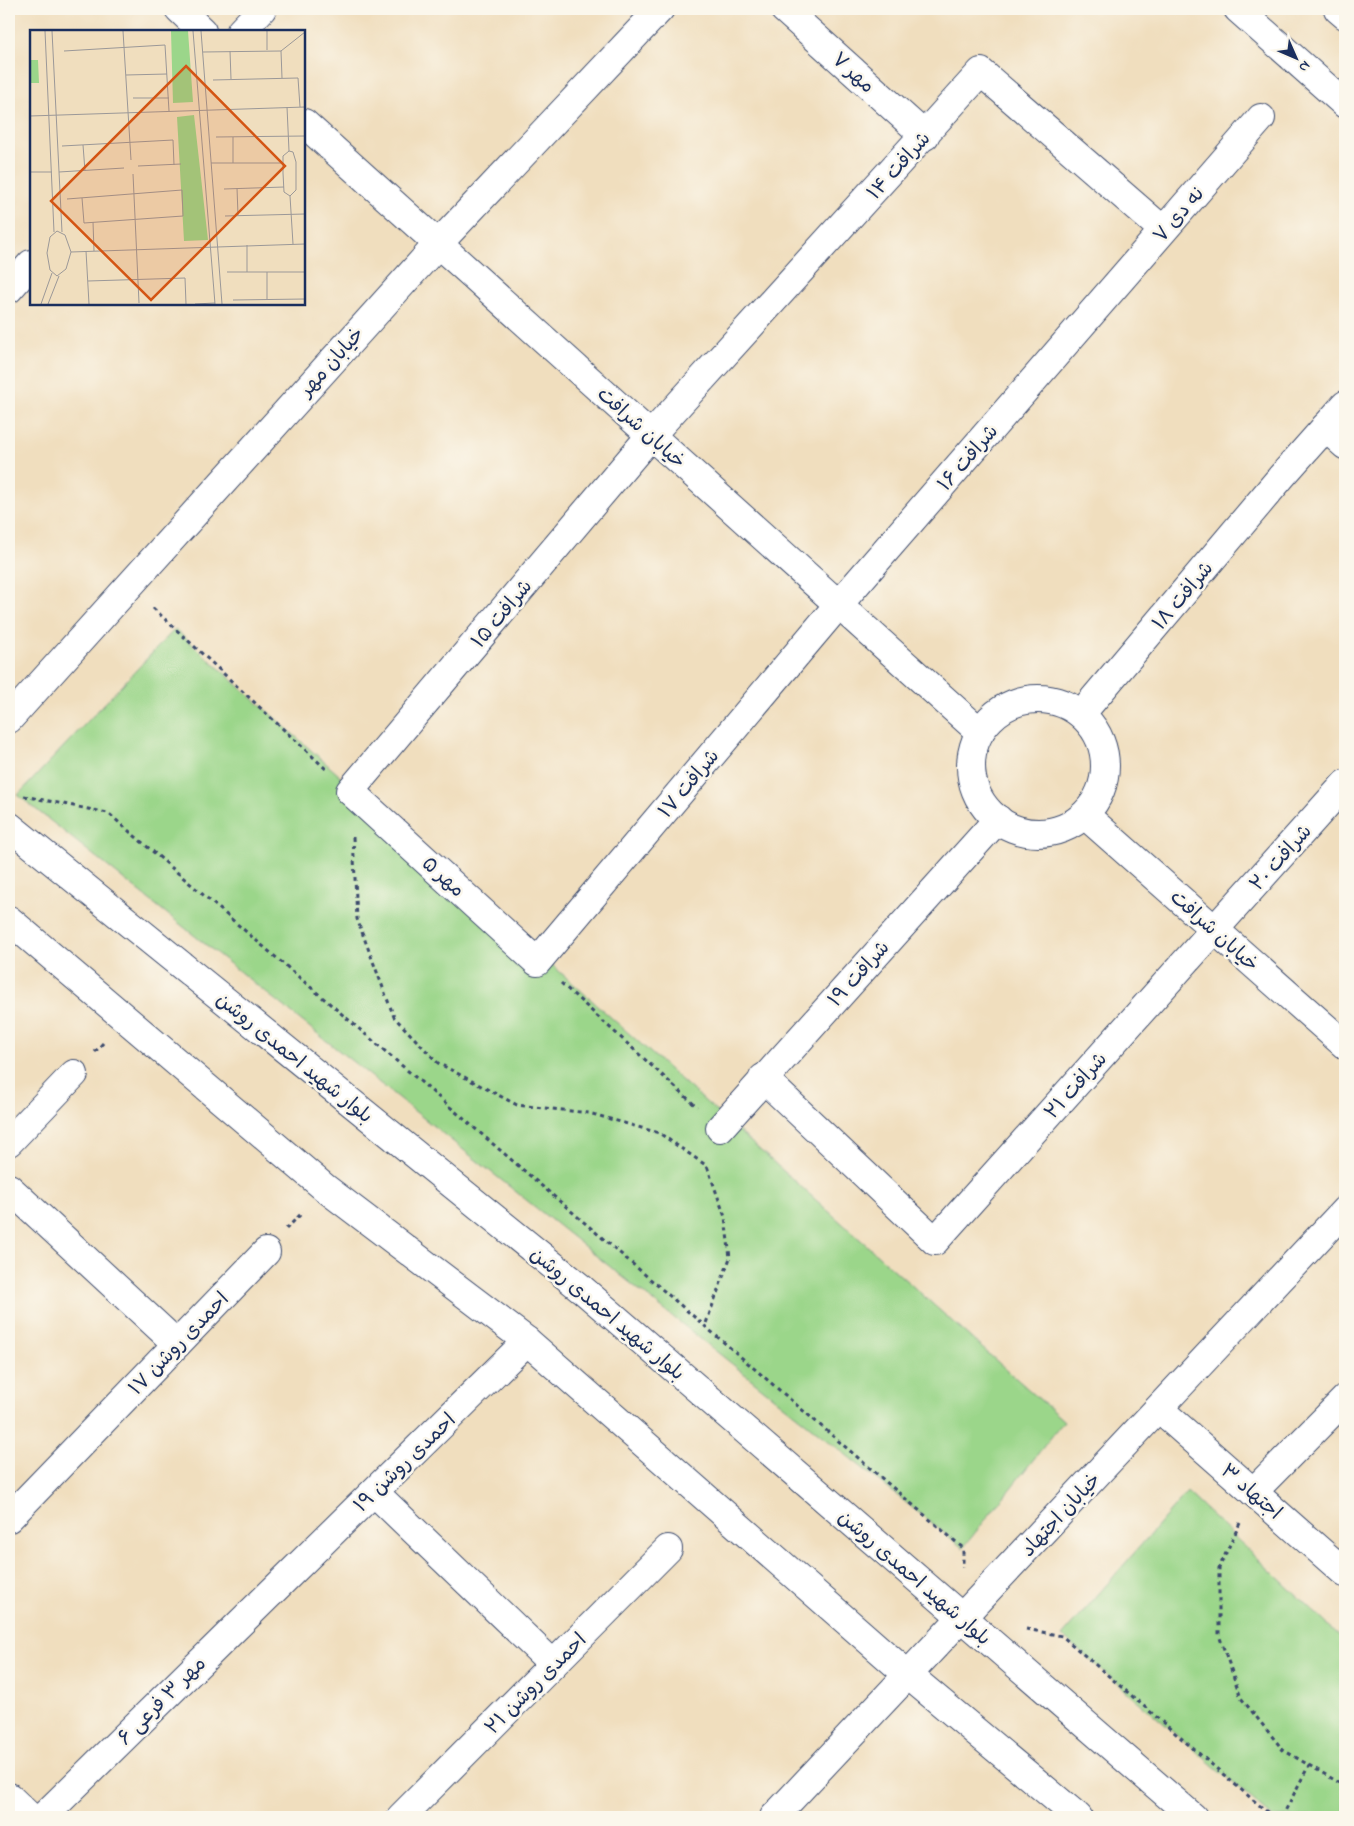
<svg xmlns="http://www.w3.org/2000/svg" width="1354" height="1826" font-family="'Indie Flower','Playpen Sans Arabic',sans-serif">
<rect width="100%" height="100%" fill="#fbf7ec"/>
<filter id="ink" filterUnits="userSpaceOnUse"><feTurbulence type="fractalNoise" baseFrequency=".02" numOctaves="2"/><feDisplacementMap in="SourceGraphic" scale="10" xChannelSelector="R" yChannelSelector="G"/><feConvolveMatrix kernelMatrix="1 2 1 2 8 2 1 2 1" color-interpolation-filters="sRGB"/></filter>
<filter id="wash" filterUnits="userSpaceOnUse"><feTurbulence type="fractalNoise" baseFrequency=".0096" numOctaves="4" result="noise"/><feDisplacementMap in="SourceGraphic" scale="20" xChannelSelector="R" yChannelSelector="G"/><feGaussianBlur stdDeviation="1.12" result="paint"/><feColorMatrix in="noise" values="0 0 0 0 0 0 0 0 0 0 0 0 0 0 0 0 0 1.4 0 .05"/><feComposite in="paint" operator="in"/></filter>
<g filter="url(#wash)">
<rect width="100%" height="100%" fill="#f0debe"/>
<g fill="#9bd68a" stroke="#5b8274">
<polygon points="175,629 1064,1421 963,1548 18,795"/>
<polygon points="1187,1492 1345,1641 1345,1817 1273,1817 1062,1636"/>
</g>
</g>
<g filter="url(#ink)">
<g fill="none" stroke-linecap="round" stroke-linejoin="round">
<g stroke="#3b496c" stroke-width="30">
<g id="street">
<polyline points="179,9 202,31"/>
<polyline points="784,9 925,136"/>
<polyline points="241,31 262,9"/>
<polyline points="304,123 980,732"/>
<polyline points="1163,230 981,72 651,435 350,791 537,962 839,604 1261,118"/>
<polyline points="9,289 31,264"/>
<polyline points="1325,427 1345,445"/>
<circle cx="1038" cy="766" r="67"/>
<polyline points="1081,714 1282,476 1345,405"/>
<polyline points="9,719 438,244 660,9"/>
<polyline points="1085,815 1345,1045"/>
<polyline points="763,1078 935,1241 1345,784"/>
<polyline points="720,1128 998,819"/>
<polyline points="9,1142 74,1074"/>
<polyline points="9,1188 177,1344"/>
<polyline points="1159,1409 1345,1573"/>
<polyline points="374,1492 553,1664"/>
<polyline points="1253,1492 1345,1399"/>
<polyline points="9,1518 266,1252"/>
<polyline points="9,1797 30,1817"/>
<polyline points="43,1817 527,1341"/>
<polyline points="401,1817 668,1549"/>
<polyline points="774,1817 1345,1210"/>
</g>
</g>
<g stroke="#3b496c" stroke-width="30">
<g id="secondary">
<polyline points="1238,9 1345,104"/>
<polyline points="1338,9 1345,15"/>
<polyline points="9,826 582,1289 1193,1817"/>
<polyline points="9,920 325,1188 527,1341 907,1674 1078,1817"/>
</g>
</g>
<g stroke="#3b496c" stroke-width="3" stroke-dasharray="4 4" stroke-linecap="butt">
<polyline points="153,608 326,769"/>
<polyline points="24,796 108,813 963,1548 963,1568"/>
<polyline points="353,837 357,919 394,1017 438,1063 517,1105 589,1113 659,1133 707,1166 725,1217 730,1258 705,1326"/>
<polyline points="561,983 697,1107"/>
<polyline points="95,1052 104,1042"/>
<polyline points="286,1229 303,1212"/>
<polyline points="1240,1523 1219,1568 1219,1635 1241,1698 1283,1750 1345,1786"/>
<polyline points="1026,1629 1062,1636 1273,1817"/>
<polyline points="1282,1817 1309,1765"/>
</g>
<use href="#street" stroke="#fff" stroke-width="28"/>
<use href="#secondary" stroke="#fff" stroke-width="28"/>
</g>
</g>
<g text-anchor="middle" stroke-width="5" stroke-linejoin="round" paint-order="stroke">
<g font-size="20" fill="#1b2f5e" stroke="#fbf7ec">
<text transform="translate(854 72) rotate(42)" y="7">مهر ۷</text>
<text transform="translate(898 165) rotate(-48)" y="7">شرافت ۱۴</text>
<text transform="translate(1178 214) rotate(-49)" y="7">نه دی ۷</text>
<text transform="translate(331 361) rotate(-48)" y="7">خیابان مهر</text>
<text transform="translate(642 427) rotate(42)" y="7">خیابان شرافت</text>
<text transform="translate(967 457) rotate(-49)" y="7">شرافت ۱۶</text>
<text transform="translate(1182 595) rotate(-50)" y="7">شرافت ۱۸</text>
<text transform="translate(501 613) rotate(-50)" y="7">شرافت ۱۵</text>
<text transform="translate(688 783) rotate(-50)" y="7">شرافت ۱۷</text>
<text transform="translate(1280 857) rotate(-48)" y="7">شرافت ۲۰</text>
<text transform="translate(444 876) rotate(42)" y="7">مهر ۵</text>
<text transform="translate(1215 930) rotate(42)" y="7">خیابان شرافت</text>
<text transform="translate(858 973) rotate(-48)" y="7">شرافت ۱۹</text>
<text transform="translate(295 1057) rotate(39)" y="7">بلوار شهید احمدی روشن</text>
<text transform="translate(1075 1085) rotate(-48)" y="7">شرافت ۲۱</text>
<text transform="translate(608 1313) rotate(40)" y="7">بلوار شهید احمدی روشن</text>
<text transform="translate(178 1343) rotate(-46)" y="7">احمدی روشن ۱۷</text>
<text transform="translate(404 1462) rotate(-44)" y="7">احمدی روشن ۱۹</text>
<text transform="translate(1252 1491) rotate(41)" y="7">اجتهاد ۳</text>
<text transform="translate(1060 1514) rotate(-47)" y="7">خیابان اجتهاد</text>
<text transform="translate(915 1577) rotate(41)" y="7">بلوار شهید احمدی روشن</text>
<text transform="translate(535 1683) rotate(-45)" y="7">احمدی روشن ۲۱</text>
<text transform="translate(161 1700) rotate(-45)" y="7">مهر ۳ فرعی ۶</text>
</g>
</g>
<g transform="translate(30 30)">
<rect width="275" height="275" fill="#f0debe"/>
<path d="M141 1H158L163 72 143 73ZM0 30H8L9 53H0ZM164 85 178 210 154 211 147 87Z" fill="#9bd68a"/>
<path fill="none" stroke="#9b9898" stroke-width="1" d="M15 1 24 202M22 1 32 202M93 1 101 130M163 1 185 274M171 1 192 274M237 1V20M34 21 135 15 139 81M200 21 201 49M251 21 252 48M173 22 251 21 275 2M96 45 137 44M268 48 270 77M183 50 268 48M103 68H139M257 77 259 121 263 122 266 132V160L260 166 254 162 253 143V126L259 121M0 86 275 77M186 107 275 106M203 107V133M53 115 55 141M32 116 143 110 144 135M181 133H252M108 136 151 134M0 142H22M29 142 94 138M103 144 109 273M207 158 208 185M194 159 254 157M260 166 263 214M37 169 152 160 153 186 54 193 52 168M195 186 275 184M63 192 64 221M27 201 35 205 41 222 36 239 27 246 20 240 17 223 20 207ZM217 215V242M56 221 59 274M41 222 275 214M197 242H275M58 251 155 248 156 274M203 270 275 269M237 270V242M11 274 22 243M18 274 29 246M165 274 185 273"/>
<path fill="#d45514" fill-opacity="0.15" stroke="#d45514" stroke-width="2.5" d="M156 36 255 136 121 270 21 171Z"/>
<rect width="275" height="275" fill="none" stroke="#1b2f5e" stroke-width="2.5"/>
</g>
<rect width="1354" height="1826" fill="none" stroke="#fbf7ec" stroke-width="30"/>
<g transform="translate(1296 58) rotate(135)" stroke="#fbf7ec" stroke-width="4" paint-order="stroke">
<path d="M0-4L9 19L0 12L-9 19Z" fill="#1b2f5e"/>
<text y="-8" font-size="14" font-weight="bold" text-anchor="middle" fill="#1b2f5e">N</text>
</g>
</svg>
